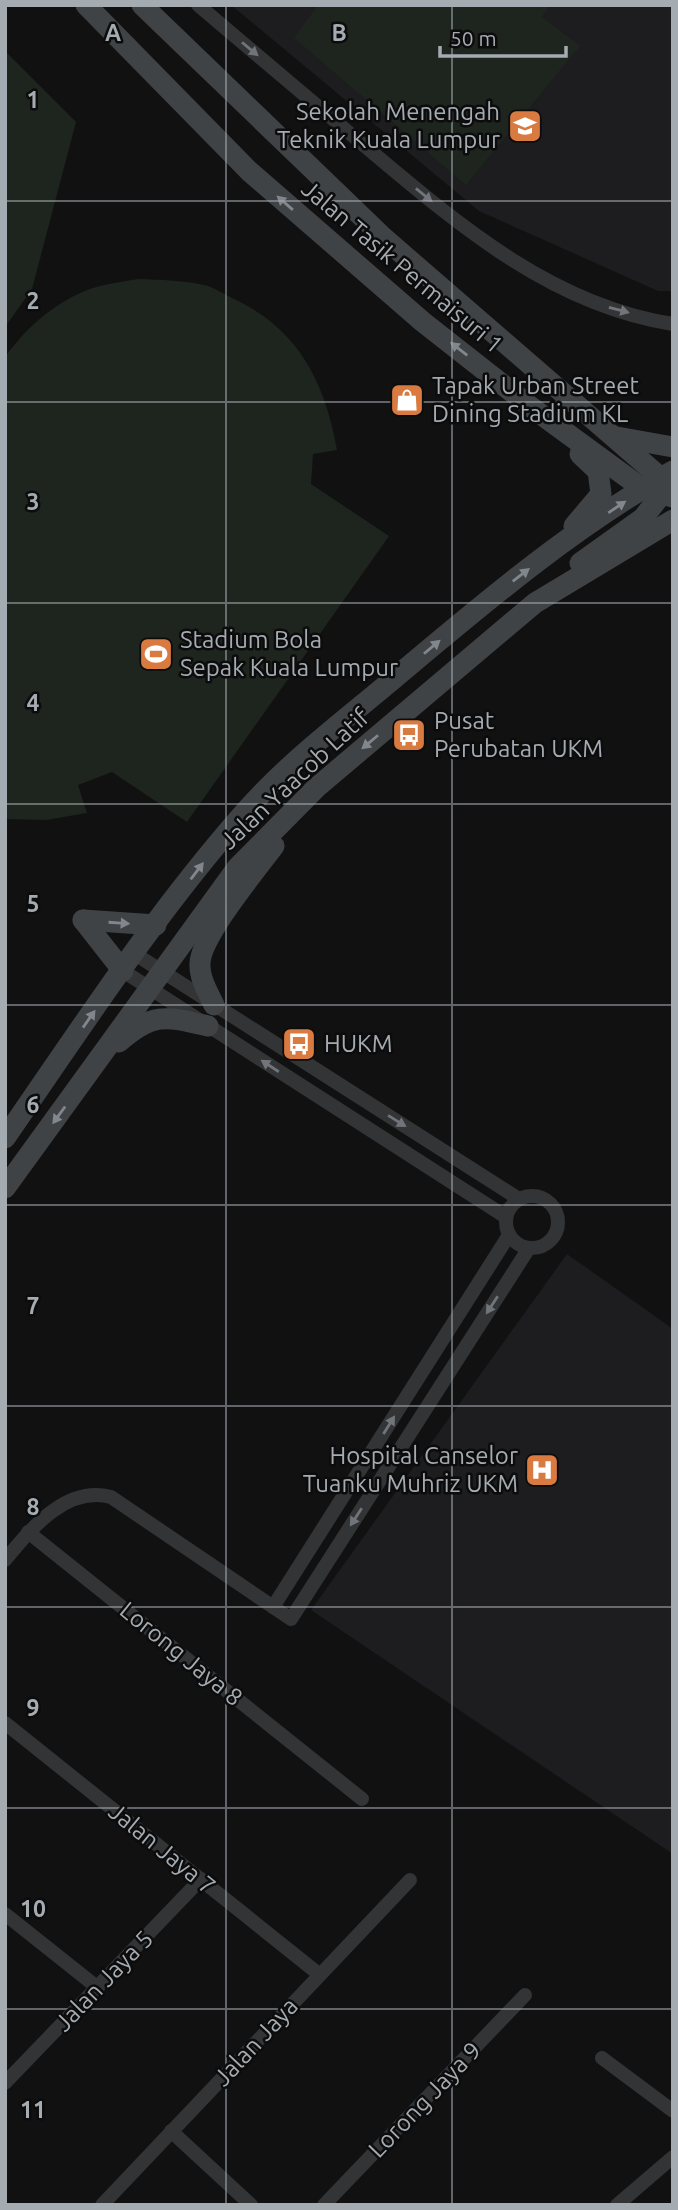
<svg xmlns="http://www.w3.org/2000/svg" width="678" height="2210" font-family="Ubuntu,sans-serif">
<rect width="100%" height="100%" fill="#111112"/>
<g fill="#1d1d1f">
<polygon points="231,5 673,5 673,291 658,291 479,211"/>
<polygon points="567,1254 673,1329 673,1854 311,1610"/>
</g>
<g fill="#1e241e">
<polygon points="318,5 550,5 542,17 580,46 466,185 294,38"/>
<polygon points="5,51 76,122 32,289 5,327"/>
<path d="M138 279C161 280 185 280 208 286 216 289 224 294 232 298 298 328 325 382 337 450L313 454 311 484 389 536 187 822 112 772 78 785 87 813 46 820 5 819V357C28 325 62 296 100 286 112 283 126 281 138 279Z"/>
</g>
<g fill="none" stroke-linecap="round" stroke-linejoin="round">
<g stroke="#323436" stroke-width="14">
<path d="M198 5C252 51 306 96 360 142 453 220 549 305 673 324"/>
<polyline points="135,954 519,1199"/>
<polyline points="123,971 506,1217"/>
<circle cx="532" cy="1222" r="26"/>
<polyline points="28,1532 362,1799"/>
<path d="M5 1560C31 1529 66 1485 111 1497L291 1619 529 1248"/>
<polyline points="273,1607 509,1235"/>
<polyline points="5,1723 320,1975"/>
<polyline points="5,1914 98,1988"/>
<polyline points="602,2058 673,2111"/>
<polyline points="5,2083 201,1879"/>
<polyline points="171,2131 251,2205"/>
<polyline points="102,2205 410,1880"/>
<polyline points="324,2205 525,1995"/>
<polyline points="617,2205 673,2157"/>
</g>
<g stroke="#404346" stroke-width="21">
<polyline points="86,5 249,171 423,322 531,407 643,489 673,497"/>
<polyline points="142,5 384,238 661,478"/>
<polyline points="617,437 673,447"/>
<polyline points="574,526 601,494 598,471 580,454"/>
<polyline points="580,563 643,518 661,495 661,483"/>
<polyline points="83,920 156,925"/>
<polyline points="83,920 123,971"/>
<path d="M214 1005C208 992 199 978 200 963 201 936 256 870 274 846"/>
<path d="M119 1042C153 1012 166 1016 208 1026"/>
<path d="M5 1138C81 1028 155 914 243 814 288 762 345 720 397 676 484 603 573 527 673 471"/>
<polyline points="5,1188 237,868 316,788 535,603 673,520"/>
</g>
</g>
<defs><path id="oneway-solid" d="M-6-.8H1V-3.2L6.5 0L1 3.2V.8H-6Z" transform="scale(1.75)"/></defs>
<g fill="#71757a">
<use href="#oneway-solid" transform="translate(250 49) rotate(40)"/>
<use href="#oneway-solid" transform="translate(424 195) rotate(39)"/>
<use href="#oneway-solid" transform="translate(619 310) rotate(15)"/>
<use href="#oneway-solid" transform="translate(270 1066) rotate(-147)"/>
<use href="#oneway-solid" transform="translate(397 1121) rotate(32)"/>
<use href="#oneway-solid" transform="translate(492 1305) rotate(123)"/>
<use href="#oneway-solid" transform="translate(389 1425) rotate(-58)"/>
<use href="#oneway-solid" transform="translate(356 1517) rotate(123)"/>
</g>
<g fill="#81878c">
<use href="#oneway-solid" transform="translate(285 203) rotate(-139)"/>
<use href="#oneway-solid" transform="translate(459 349) rotate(-142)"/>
<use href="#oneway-solid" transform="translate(617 507) rotate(-34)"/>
<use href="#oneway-solid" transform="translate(521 575) rotate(-38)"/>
<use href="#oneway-solid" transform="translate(432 647) rotate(-40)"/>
<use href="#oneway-solid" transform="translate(370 742) rotate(140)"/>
<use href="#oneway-solid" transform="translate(197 871) rotate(-53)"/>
<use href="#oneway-solid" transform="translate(119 923) rotate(4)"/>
<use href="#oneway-solid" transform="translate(89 1019) rotate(-55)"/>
<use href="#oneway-solid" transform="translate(59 1115) rotate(126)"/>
</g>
<path fill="none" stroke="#a4abb1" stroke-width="2" stroke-opacity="0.55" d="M226 5V2205M452 5V2205M5 201H673M5 402H673M5 603H673M5 804H673M5 1005H673M5 1205H673M5 1406H673M5 1607H673M5 1808H673M5 2009H673"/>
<defs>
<g id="school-square" transform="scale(1.75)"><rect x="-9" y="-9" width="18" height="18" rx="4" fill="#d97b41" stroke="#0c0c0d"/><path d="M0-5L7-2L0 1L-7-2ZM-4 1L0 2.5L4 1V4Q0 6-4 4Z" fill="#fff"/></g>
<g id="shop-square" transform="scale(1.75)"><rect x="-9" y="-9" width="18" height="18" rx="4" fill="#d97b41" stroke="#0c0c0d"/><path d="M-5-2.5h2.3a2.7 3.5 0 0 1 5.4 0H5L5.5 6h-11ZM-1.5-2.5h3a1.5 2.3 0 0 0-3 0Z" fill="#fff"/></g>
<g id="stadium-square" transform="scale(1.75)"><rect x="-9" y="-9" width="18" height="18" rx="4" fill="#d97b41" stroke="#0c0c0d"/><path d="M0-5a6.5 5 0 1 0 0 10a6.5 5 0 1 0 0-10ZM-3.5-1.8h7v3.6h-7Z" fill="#fff"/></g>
<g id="bus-square" transform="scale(1.75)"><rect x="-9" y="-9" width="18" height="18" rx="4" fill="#d97b41" stroke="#0c0c0d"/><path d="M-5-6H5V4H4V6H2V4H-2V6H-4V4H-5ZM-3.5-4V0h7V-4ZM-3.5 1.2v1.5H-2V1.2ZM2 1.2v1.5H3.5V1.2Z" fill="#fff"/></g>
<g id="hospital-square" transform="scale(1.75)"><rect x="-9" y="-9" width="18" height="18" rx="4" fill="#d97b41" stroke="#0c0c0d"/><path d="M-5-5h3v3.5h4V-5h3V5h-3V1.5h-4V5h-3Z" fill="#fff"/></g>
</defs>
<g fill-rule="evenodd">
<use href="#school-square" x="525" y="126"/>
<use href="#shop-square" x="407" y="400"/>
<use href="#stadium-square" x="156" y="654"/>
<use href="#bus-square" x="409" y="735"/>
<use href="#bus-square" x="299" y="1044"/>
<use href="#hospital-square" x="542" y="1470"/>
</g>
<g text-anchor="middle" stroke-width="5" stroke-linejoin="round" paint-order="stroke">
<g font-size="24" fill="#a4abb1" stroke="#0c0c0d" text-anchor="start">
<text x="500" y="120" text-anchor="end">Sekolah Menengah<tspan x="500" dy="28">Teknik Kuala Lumpur</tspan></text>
<text x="432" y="394">Tapak Urban Street<tspan x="432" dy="28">Dining Stadium KL</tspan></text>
<text x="180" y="648">Stadium Bola<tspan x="180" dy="28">Sepak Kuala Lumpur</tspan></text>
<text x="434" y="729">Pusat<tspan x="434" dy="28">Perubatan UKM</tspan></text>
<text x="324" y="1052">HUKM</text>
<text x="518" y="1464" text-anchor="end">Hospital Canselor<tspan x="518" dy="28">Tuanku Muhriz UKM</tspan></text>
</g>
<g font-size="24" fill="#a4abb1" stroke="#0c0c0d">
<text transform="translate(402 267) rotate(40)" y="8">Jalan Tasik Permaisuri 1</text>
<text transform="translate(295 779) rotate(-43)" y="8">Jalan Yaacob Latif</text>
<text transform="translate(181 1654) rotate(39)" y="8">Lorong Jaya 8</text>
<text transform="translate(162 1849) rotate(39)" y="8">Jalan Jaya 7</text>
<text transform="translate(104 1981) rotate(-46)" y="8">Jalan Jaya 5</text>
<text transform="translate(256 2042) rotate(-47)" y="8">Jalan Jaya</text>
<text transform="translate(425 2100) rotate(-46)" y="8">Lorong Jaya 9</text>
</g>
</g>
<g font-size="23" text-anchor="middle" font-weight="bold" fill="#a4abb1" stroke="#0c0c0d" stroke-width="5" stroke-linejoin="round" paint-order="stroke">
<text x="113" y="41">A</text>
<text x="339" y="41">B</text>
<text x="33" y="108">1</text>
<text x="33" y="309">2</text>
<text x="33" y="510">3</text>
<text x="33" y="711">4</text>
<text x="33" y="912">5</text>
<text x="33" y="1113">6</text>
<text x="33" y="1314">7</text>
<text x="33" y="1515">8</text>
<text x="33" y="1716">9</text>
<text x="33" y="1917">10</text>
<text x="33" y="2118">11</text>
</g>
<rect width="678" height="2210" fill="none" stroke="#a4abb1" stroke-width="14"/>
<path d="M440 46v10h126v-10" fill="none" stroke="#a4abb1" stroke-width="3.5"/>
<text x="450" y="46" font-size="21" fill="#a4abb1" stroke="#0c0c0d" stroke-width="5" paint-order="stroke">50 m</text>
</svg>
